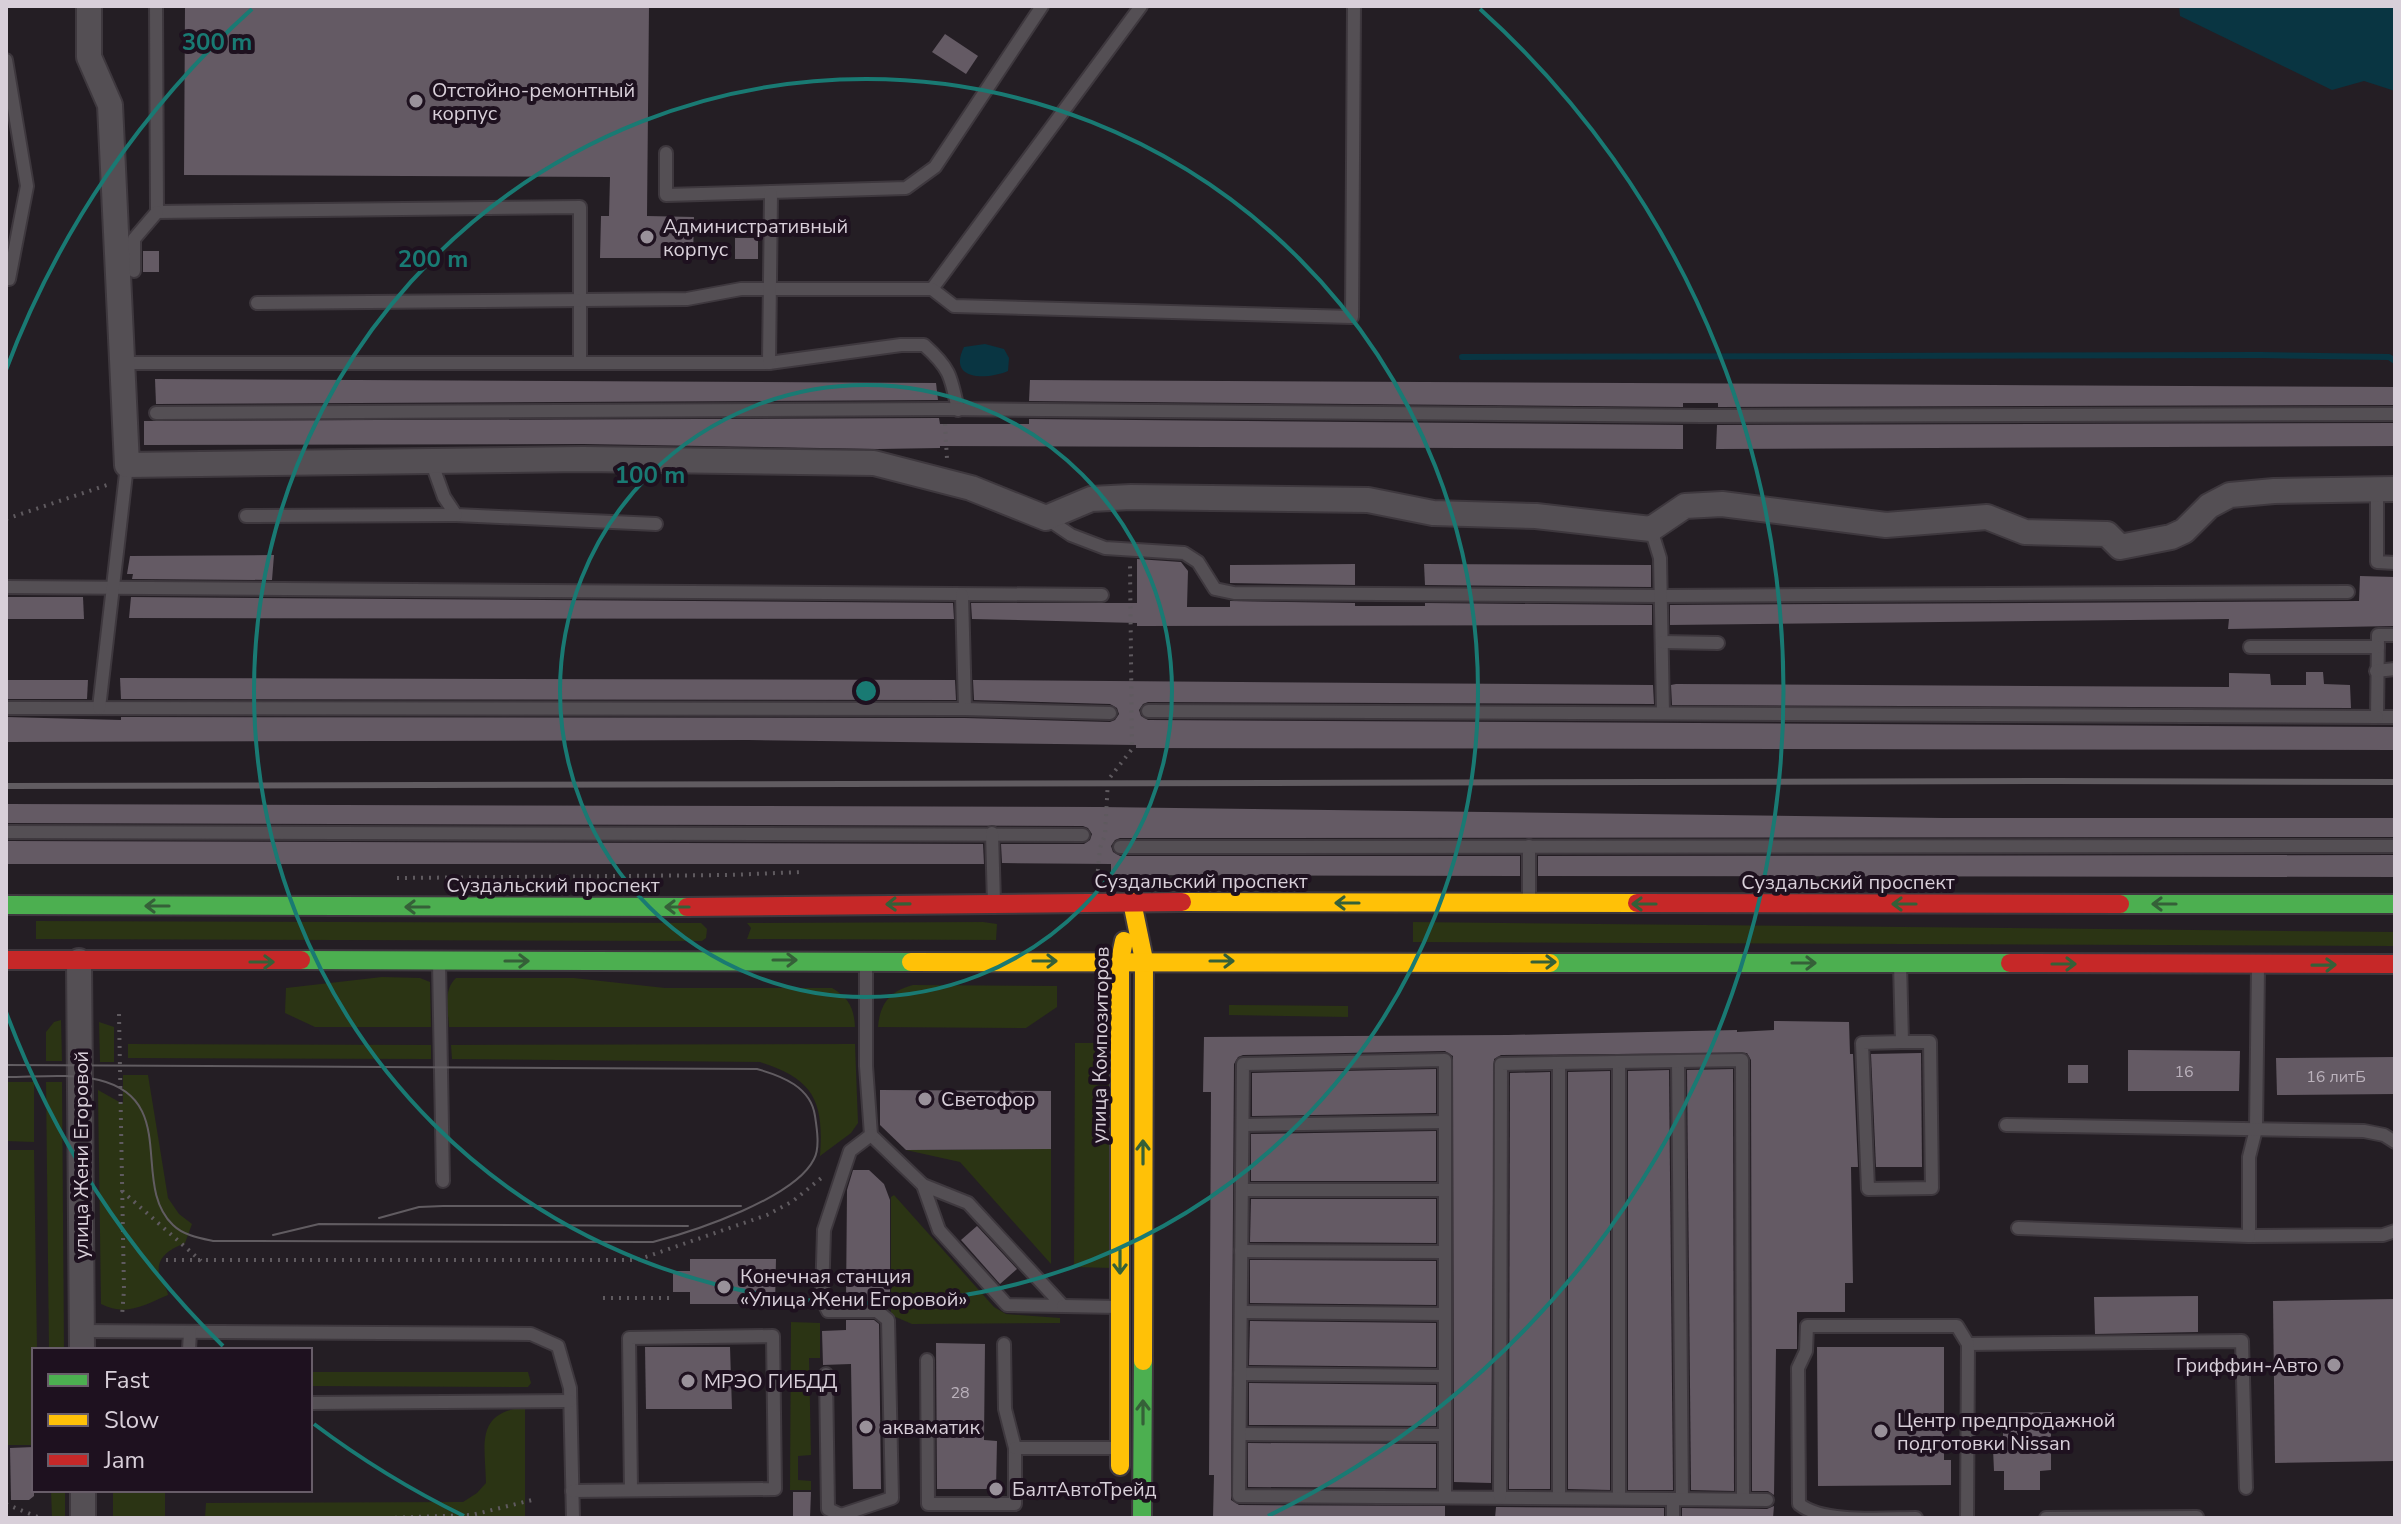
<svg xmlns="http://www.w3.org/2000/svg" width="2401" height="1524" font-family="'Nunito Sans',sans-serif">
<rect width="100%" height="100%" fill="#241e24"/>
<g fill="#2b3414">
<polygon points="36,921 701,923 707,929 706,938 702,941 36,939"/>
<polygon points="1413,922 2395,932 2395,946 1413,942"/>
<polygon points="747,923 983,922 997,924 996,940 747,939 751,928"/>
<polygon points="382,977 420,978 430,982 431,1027 315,1027 285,1013 286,988"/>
<path d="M456 978H574L665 988H832C849 998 854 1008 855 1027H449C448 1009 443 990 456 978Z"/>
<path d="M913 985 1057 986V1007L1026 1028 878 1027C880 1003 890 991 913 985Z"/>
<polygon points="1229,1005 1348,1006 1348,1017 1229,1015"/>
<polygon points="61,1020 62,1061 46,1061 46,1032 54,1022"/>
<polygon points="99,1022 114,1027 114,1062 100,1062"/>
<polygon points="1075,1043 1099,1043 1099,1058 1112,1059 1112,1268 1074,1267"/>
<polygon points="128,1044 431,1045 431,1059 128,1058"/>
<path d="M855 1044 858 1123 851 1133 820 1156C824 1101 814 1079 760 1062L452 1059 451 1045Z"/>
<path d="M123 1075H148L168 1198 179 1214 192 1224 185 1243C170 1249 154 1258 160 1277 163 1284 167 1288 168 1295 144 1305 126 1317 101 1304L98 1090 123 1104Z"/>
<polygon points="6,1082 34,1082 34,1142 6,1141"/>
<polygon points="46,1082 62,1082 64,1350 49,1350"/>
<polygon points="1051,1149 1051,1264 960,1162 906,1150"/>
<polygon points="7,1150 34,1150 37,1350 34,1350 34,1445 8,1445"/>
<polygon points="894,1195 994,1307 1006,1314 1060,1318 1060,1323 912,1324 891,1315 891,1197"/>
<polygon points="791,1322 820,1323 820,1358 809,1358 811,1455 798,1456 798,1480 811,1481 811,1490 790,1490"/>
<polygon points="310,1372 528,1372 531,1383 528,1387 310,1386"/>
<path d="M525 1407V1518H205L206 1503 463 1502 477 1493 486 1483C485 1443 475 1413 525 1407Z"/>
<polygon points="51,1490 65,1490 65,1518 52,1518"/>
<rect x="113" y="1490" width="52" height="28"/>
</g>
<g fill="#093542">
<polygon points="2179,6 2395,6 2395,91 2364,81 2332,90 2180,16"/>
<path d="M985 344 1004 349 1009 358 1008 371C987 380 947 381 964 347Z"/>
</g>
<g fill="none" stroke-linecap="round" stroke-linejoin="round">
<polyline stroke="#093542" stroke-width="6" points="1462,357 2261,355 2389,357 2395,361"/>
</g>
<g fill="#645a64">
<polygon points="185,6 649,6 647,216 694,217 693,258 600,258 601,216 609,216 610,177 184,175"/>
<polygon points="945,34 978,56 966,74 932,52"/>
<rect x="735" y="238" width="23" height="21"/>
<rect x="143" y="251" width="16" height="21"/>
<polygon points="155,379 936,383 938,400 156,404"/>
<polygon points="1030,380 2395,387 2395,405 1718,407 1718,403 1683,403 1683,407 1029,401"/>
<polygon points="939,418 940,424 1029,424 1029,419 1683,425 1683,449 940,446 940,448 878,449 583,444 144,445 144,421"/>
<polygon points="2395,423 2395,446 1716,449 1717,425"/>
<polygon points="274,555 272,580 132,579 133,574 127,574 130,556"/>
<polygon points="1137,559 1181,562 1188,571 1187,607 1230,607 1230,601 1355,603 1355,606 1425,606 1425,603 1652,605 1652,625 1137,626 1137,623 972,619 971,603 1137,603"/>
<polygon points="1355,564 1355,585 1230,583 1230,565"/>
<polygon points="1424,564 1651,565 1651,587 1425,585"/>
<polygon points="2360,576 2395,577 2395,626 2228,629 2229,619 1670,625 1670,605 2359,601"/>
<polygon points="6,597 83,597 84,619 6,619"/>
<polygon points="131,597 953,603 954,619 129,618"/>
<polygon points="2306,672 2323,672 2324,684 2350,685 2351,708 1672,705 1671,685 1676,684 2229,687 2229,673 2270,674 2271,685 2306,685"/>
<polygon points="120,678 955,680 956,700 121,699"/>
<polygon points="6,680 88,680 87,699 6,699"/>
<polygon points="973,680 1653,685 1654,704 1148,702 1143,704 1139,710 1141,716 1148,720 2395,727 2395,750 1136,748 1136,745 748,740 6,742 6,717 121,720 121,717 965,718 1110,722 1115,720 1119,714 1117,708 1110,704 974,700"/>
<polygon points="6,804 1100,807 1943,818 2395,818 2395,837 1120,838 1115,840 1111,846 1113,852 1120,856 1520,856 1520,876 1111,875 1111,864 1002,863 1001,844 1084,844 1090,840 1092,834 1088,828 1083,826 6,823"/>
<polygon points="6,841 983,844 984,864 6,864"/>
<polygon points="2395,855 2395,877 1538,876 1538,856"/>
<polygon points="1774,1021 1849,1022 1850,1054 1853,1054 1858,1167 1851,1167 1853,1283 1845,1283 1845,1312 1797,1312 1797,1349 1776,1349 1774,1495 1768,1491 1752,1491 1751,1060 1747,1053 1501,1055 1494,1059 1491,1483 1454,1482 1453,1056 1445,1051 1243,1055 1238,1057 1234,1064 1231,1500 1239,1505 1445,1506 1445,1518 1213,1518 1214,1475 1209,1475 1211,1092 1203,1092 1204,1037 1508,1035 1737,1030 1737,1032 1774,1030"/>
<polygon points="2128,1050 2240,1051 2239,1091 2128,1091"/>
<polygon points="1921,1053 1922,1167 1876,1167 1871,1054"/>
<polygon points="2395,1057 2395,1094 2277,1095 2276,1058"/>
<rect x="2068" y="1065" width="20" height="18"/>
<polygon points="1436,1069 1436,1113 1252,1116 1252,1073"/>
<polygon points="1733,1069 1734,1491 1691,1490 1687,1070"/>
<polygon points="1669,1070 1673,1490 1628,1490 1628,1071"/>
<polygon points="1610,1071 1610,1490 1568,1489 1568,1072"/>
<polygon points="1550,1072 1550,1489 1509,1489 1510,1073"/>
<polygon points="880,1090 1051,1091 1051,1149 906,1150 880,1125"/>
<polygon points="1436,1131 1436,1181 1251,1181 1251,1134"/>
<polygon points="853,1170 869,1170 884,1184 890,1200 890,1299 879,1299 879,1302 846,1302 847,1190"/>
<polygon points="1251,1199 1436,1199 1436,1243 1250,1242"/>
<polygon points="977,1226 1017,1269 1000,1284 961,1240"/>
<polygon points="690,1259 776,1259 775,1304 690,1304 690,1292 673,1292 673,1271 690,1271"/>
<polygon points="1250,1260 1436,1261 1436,1305 1250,1303"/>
<polygon points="2198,1296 2198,1332 2095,1334 2094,1297"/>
<polygon points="2395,1299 2395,1461 2275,1463 2273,1301"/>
<polygon points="846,1320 874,1320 879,1324 881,1489 853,1489 851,1364 823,1365 822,1331 846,1330"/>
<polygon points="1250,1321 1436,1323 1436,1367 1249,1365"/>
<polygon points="936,1343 985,1344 984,1440 997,1441 996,1489 937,1489"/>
<polygon points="645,1347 730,1347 732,1409 646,1409"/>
<polygon points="1817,1347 1944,1347 1944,1460 1951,1460 1951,1485 1818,1486"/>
<polygon points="1249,1383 1436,1385 1436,1426 1249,1425"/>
<polygon points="2051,1412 2051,1470 2040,1471 2040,1490 2004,1490 2004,1471 1994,1471 1993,1449 2003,1449 2003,1413"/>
<polygon points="1248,1443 1436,1444 1436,1488 1248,1487"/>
<polygon points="34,1447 34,1496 29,1500 11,1500 10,1448"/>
<polygon points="793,1492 811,1492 810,1518 793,1518"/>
<polygon points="1774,1506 1773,1518 1682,1518 1682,1508 1767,1509"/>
<polygon points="1496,1507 1664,1508 1664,1518 1495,1518"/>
</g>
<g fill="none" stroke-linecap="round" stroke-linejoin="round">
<g stroke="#3e383e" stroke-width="16">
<g id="lane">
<polyline points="156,6 157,212 580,207 580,362"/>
<polyline points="6,60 27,186 9,279 6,279"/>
<polyline points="666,153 666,195 906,188 935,167 1042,6"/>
<polyline points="134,271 134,239 157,212"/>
<polyline points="932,289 1141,6"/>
<polyline points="257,303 687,299 741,289 932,289 954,306 1352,317 1354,6"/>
<path d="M121 363H769L901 345H924C950 368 951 376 958 410"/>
<polyline points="769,363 771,194"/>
<polyline points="156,413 945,409 1702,416 2395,414"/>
<polyline points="431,461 444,497 456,515 656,524"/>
<polyline points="2377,488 2377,562 2395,563"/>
<polyline points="246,516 456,515"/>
<polyline points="1046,518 1071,535 1105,548 1184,553 1198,562 1215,589 1234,593 1661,596 2348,592"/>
<polyline points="1651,529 1660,558 1663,713"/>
<polyline points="6,587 1102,595"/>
<polyline points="962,595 965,709"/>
<polyline points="2395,635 2378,635 2377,717 2395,717"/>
<polyline points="1662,642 1718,643"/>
<polyline points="2250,647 2378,647"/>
<polyline points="2376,671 2395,669"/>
<polyline points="6,708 965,709 1110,713"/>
<polyline points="99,708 127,465"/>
<polyline points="1148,711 2377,717"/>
<polyline points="6,832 1083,835"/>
<polyline points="992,833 994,903"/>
<polyline points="1529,846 1529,901"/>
<polyline points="1120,847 2395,846"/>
<polyline points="439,962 443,1181"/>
<polyline points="866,963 866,1066 871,1135 923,1185"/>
<polyline points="1900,963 1902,1042 1862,1043 1868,1189 1932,1188 1930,1042 1902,1042"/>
<polyline points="2258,967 2256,1129 2249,1157 2249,1236 2383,1235 2395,1231"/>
<polyline points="1678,1061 1682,1499"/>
<polyline points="1619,1062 1619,1498"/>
<polyline points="1559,1063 1559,1498"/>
<polyline points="1243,1125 1445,1122"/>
<polyline points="2006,1125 2364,1131 2384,1135 2395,1142"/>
<polygon points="923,1185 968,1203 1063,1306 1007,1305 939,1230"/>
<polyline points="1242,1190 1445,1190"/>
<polyline points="2018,1228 2249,1236"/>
<polyline points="1241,1251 1445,1252"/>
<polyline points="1063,1306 1119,1307"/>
<polyline points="1241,1312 1445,1314"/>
<polyline points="82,1331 531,1334 558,1346 570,1388 573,1518"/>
<polyline points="1968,1344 2242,1341 2246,1488"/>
<polyline points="189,1350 190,1332"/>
<polyline points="927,1360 928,1504 1015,1504 1015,1448 1005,1409 1004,1344"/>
<polyline points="826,1374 828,1509 841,1515 841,1518"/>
<polyline points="1240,1374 1445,1376"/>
<polyline points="310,1403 570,1401"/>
<polyline points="1240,1434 1445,1435"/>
<polyline points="1015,1448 1120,1448"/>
<polyline points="572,1491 775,1489 773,1336 629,1338 631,1490"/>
<polyline points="1445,1497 1445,1060 1243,1064 1239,1496 1673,1499"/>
<polyline points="1500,1497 1501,1064 1742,1060 1743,1499"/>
<polyline points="841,1515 892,1498 888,1320 877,1311 828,1311 822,1299 824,1230 850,1151 871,1135"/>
<polyline points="1673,1518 1673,1499 1767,1500"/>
<path d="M1916 1518C1886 1518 1823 1524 1799 1504L1798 1368 1806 1351 1807 1326H1957L1968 1344 1967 1518"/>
<polyline points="2046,1518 2197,1517"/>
</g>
</g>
<g stroke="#3e383e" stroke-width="28">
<g id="street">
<polyline points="89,6 89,57 110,105 127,465 583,459 874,463 971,488 1046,518 1091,499 1131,497 1368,500 1433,513 1536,516 1651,529 1685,506 1722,504 1886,525 1987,517 2025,532 2107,534 2120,547 2171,537 2184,531 2209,506 2230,495 2274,491 2395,489"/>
<polyline points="79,961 82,1350"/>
<polyline points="83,1490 83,1518"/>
</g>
</g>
<g stroke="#3e383e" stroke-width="22">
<g id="fast">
<polyline points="2120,904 2395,904"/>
<polyline points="6,905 687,907"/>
<polyline points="301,960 911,962"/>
<polyline points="1550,963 2010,963"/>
<polyline points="1142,1518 1143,1361"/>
</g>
</g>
<g stroke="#3e383e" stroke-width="22">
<g id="slow">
<polyline points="1132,902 1144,960 1143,1361"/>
<polyline points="1182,902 1637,903"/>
<polyline points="911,962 1550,963"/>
<polyline points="1120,1466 1120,960 1124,941"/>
</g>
</g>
<g stroke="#3e383e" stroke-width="22">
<g id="jam">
<polyline points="1637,903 2120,904"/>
<polyline points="687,907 1182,902"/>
<polyline points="6,960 301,960"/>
<polyline points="2010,963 2395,964"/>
</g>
</g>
<g stroke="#5f5a5f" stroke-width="4" stroke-dasharray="2 6" stroke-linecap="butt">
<polyline points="945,424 947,459"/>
<polyline points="6,519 110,484"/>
<polyline points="397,878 729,875 802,872"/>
<polyline points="1097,879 1100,848 1105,835 1108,780 1132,749 1130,565"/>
<polyline points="119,1014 124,1290 122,1316"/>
<polyline points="122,1191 201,1261"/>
<polyline points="166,1260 637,1260 767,1215 793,1201 825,1175"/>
<polyline points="603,1298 673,1298"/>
<polyline points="6,1504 40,1518"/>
<polyline points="387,1518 472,1515 536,1499"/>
</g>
<use href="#lane" stroke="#544f54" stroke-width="12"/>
<use href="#street" stroke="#544f54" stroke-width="24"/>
<use href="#fast" stroke="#4caf50" stroke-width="18"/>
<use href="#slow" stroke="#ffc107" stroke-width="18"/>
<use href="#jam" stroke="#c62828" stroke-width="18"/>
<g stroke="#615c61" stroke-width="2">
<path d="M6 1065 757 1069C782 1076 811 1087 815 1116 817 1129 820 1148 814 1159 795 1198 695 1231 653 1242L213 1241C199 1238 183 1235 173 1225 130 1184 180 1100 99 1080 70 1073 36 1077 6 1077"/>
<polyline points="379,1218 419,1207 443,1206 741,1206"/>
<polyline points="273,1235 319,1224 688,1226"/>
</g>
<polyline stroke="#615c61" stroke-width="6" points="6,786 2054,781 2395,782"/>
</g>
<defs><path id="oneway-shaft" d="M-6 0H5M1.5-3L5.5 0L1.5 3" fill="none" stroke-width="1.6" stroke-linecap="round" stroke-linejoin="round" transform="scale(2)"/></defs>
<g stroke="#356038">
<use href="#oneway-shaft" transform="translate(1347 903) rotate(-180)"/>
<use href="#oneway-shaft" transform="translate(898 904) rotate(179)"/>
<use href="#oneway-shaft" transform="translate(1644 904) rotate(-180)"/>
<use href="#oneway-shaft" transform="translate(1904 904) rotate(-180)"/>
<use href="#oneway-shaft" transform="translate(2164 904) rotate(-180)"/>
<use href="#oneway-shaft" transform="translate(157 906) rotate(-180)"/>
<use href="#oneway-shaft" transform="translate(417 907) rotate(-180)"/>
<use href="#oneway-shaft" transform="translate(677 907) rotate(-180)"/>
<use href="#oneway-shaft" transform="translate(785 960)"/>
<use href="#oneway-shaft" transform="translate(517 961)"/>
<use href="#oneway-shaft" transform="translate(1045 961)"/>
<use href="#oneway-shaft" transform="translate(1222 961)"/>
<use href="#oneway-shaft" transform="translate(262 962)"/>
<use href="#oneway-shaft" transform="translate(1544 962)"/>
<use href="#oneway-shaft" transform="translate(1804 963)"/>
<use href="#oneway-shaft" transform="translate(2064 964)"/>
<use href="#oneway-shaft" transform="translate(2324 965) rotate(-1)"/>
<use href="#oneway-shaft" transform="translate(1143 1152) rotate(-90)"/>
<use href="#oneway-shaft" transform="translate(1120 1262) rotate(90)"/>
<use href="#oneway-shaft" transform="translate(1143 1412) rotate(-90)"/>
</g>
<g fill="none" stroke="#197a73" stroke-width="4">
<circle cx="866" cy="691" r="306"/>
<circle cx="866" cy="691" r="612"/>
<path d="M464 1516A918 918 0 0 1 314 1424M223 1346A918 918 0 0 1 6 1012M6 370A918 918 0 0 1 252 9M1480 9A918 918 0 0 1 1268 1516"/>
</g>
<g fill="#99919a" stroke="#1e111f" stroke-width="3">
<circle cx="416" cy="101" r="8"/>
<circle cx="647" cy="237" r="8"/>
<circle cx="925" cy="1099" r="8"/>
<circle cx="724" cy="1287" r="8"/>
<circle cx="2334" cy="1365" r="8"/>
<circle cx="688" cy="1381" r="8"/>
<circle cx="866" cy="1427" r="8"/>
<circle cx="1881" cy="1431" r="8"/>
<circle cx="996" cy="1489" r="8"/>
</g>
<g text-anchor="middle" stroke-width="8" stroke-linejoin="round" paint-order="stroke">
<g font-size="16" fill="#bbb2bc">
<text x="2184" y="1077">16</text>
<text x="2336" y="1082">16 литБ</text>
<text x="960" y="1398">28</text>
</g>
<g font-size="20" fill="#d8cfd9" stroke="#1e111f" text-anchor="start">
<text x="432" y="97">Отстойно-ремонтный<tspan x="432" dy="23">корпус</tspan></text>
<text x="663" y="233">Административный<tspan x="663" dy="23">корпус</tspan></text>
<text x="941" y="1106">Светофор</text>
<text x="740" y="1283">Конечная станция<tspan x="740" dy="23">«Улица Жени Егоровой»</tspan></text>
<text x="2318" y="1372" text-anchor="end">Гриффин-Авто</text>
<text x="704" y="1388">МРЭО ГИБДД</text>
<text x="1897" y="1427">Центр предпродажной<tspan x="1897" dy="23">подготовки Nissan</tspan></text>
<text x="882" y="1434">акваматик</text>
<text x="1012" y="1496">БалтАвтоТрейд</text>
</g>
<g font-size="20" fill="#d8cfd9" stroke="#1e111f">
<text x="1201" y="888">Суздальский проспект</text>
<text x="1848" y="889">Суздальский проспект</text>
<text x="553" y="892">Суздальский проспект</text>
<text transform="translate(1100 1045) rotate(-89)" y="7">улица Композиторов</text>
<text transform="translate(81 1155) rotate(-90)" y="7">улица Жени Егоровой</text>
</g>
</g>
<circle cx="866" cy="691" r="12" fill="#197a73" stroke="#1e111f" stroke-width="4"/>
<g font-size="24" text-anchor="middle" font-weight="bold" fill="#197a73" stroke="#1e111f" stroke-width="8" stroke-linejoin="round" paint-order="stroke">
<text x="217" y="50">300 m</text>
<text x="433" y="267">200 m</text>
<text x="650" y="483">100 m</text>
</g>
<rect width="2401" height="1524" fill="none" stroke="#d8cfd9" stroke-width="16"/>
<rect x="32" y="1348" width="280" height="144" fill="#1e111f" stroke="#685d69" stroke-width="2"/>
<rect x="48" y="1374" width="40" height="12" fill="#4caf50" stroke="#685d69" stroke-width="2"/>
<text x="104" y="1388" font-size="24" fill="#d8cfd9">Fast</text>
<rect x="48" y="1414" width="40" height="12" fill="#ffc107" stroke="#685d69" stroke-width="2"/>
<text x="104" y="1428" font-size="24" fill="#d8cfd9">Slow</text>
<rect x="48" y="1454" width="40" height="12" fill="#c62828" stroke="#685d69" stroke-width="2"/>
<text x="104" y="1468" font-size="24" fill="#d8cfd9">Jam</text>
</svg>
